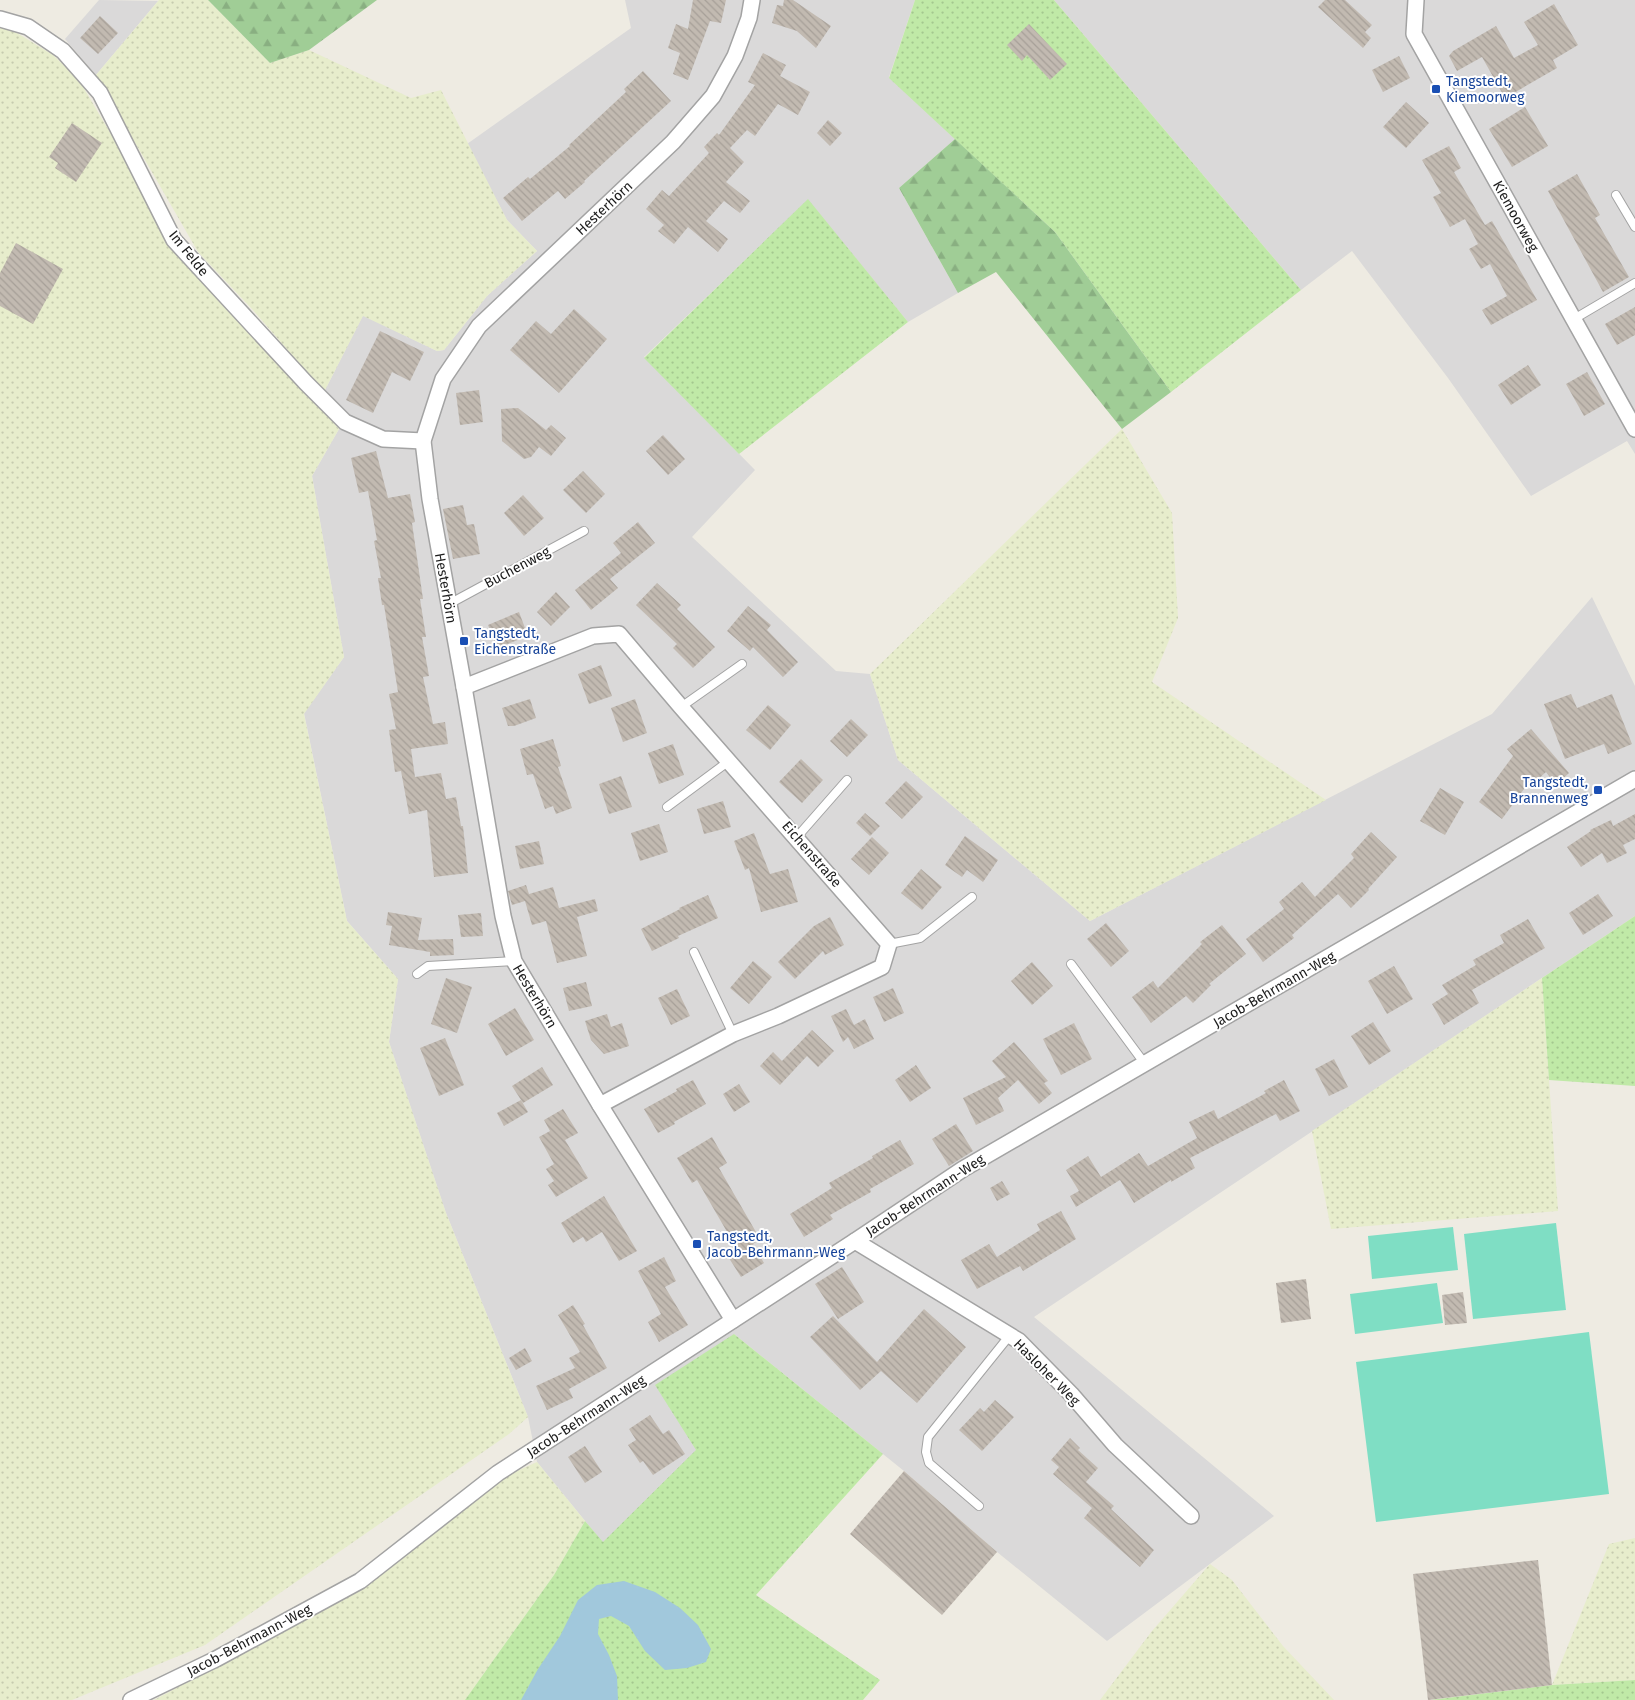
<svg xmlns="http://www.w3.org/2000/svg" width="1635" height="1700" font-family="'Fira Sans',sans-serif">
<defs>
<pattern id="farmland-dots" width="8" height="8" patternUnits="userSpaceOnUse" patternTransform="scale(1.25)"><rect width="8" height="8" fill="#e7edcc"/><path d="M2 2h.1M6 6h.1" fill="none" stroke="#c6cbaf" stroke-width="1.8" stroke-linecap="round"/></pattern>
<pattern id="grass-dots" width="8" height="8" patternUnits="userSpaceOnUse" patternTransform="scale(1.25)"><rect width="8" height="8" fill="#c0e9a7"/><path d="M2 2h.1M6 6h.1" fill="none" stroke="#a4c78f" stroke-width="1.8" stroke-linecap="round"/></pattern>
<pattern id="forest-firs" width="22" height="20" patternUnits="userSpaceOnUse" patternTransform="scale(1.25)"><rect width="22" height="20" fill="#a0cd96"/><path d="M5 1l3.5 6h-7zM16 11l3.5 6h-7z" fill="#89af81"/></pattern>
<pattern id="building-back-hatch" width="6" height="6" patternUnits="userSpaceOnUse" patternTransform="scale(1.25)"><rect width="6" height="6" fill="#c2bab1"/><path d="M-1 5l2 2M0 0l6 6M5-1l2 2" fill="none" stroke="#a69f98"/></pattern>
</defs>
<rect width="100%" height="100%" fill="#eeebe2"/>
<g fill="#dad9d9">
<polygon points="99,0 158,1 96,75 65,39"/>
<polygon points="625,0 915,0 889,77 955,139 899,188 958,293 908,322 808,200 644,357 755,470 692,537 836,671 870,674 898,760 1090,921 1492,714 1592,597 1635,686 1635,916 1034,1317 1274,1516 1107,1641 997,1552 904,1471 734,1334 697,1450 603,1543 537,1462 528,1417 446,1213 389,1042 398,979 347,921 304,713 344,657 312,476 339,429 324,392 363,315 437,351 444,350 487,296 537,251 507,220 467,144 631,28"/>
<polygon points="1054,0 1635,0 1635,454 1627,441 1531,496 1448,378 1352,251 1301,290"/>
</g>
<g fill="url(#farmland-dots)">
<polygon points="159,0 208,0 270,63 309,50 411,98 441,90 507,220 537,251 487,296 444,350 437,351 363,316 324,392 252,309 198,252 96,75"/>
<polygon points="0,25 4,25 53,55 79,80 128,163 165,238 281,363 339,429 312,476 344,657 304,714 347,921 398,979 389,1042 446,1213 528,1417 509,1434 205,1645 72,1700 0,1700"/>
<polygon points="1122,429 1172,513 1178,618 1152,682 1326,800 1090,921 898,760 870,674"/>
<polygon points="1542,978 1558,1211 1331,1229 1312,1131"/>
<polygon points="537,1462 585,1521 554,1575 465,1700 154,1700 330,1606 390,1568 501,1478"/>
<polygon points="1635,1538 1635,1680 1552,1685 1609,1544"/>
<polygon points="1210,1564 1232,1580 1283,1646 1334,1700 1100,1700 1152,1631"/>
</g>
<g fill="url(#grass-dots)">
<polygon points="915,0 1054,0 1301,290 1171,392 1055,232 889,78"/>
<polygon points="808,199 908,322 739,454 644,358"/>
<polygon points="1635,916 1635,1086 1549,1080 1542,978"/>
<polygon points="734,1334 883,1454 756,1595 880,1680 863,1700 465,1700 554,1575 585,1521 603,1542 696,1450 655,1385"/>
<polygon points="1635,1680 1635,1700 1430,1700 1552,1685"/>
</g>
<g fill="url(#forest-firs)">
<polygon points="208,0 377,0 309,50 270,63"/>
<polygon points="955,139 1055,232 1171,392 1122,429 996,272 958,293 899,188"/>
</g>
<g fill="#7fdec4">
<polygon points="1556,1223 1566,1310 1473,1319 1464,1234"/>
<polygon points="1453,1227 1458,1270 1372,1279 1368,1236"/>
<polygon points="1437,1283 1443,1323 1355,1334 1350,1294"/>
<polygon points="1589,1332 1609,1494 1376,1522 1356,1362"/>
</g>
<polygon fill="#a1c8dc" points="624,1581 655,1592 680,1608 698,1625 711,1649 706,1662 687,1668 665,1670 645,1651 629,1626 611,1616 599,1619 598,1634 609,1655 617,1676 618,1700 521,1700 538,1669 560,1636 578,1600 597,1585"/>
<g fill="url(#building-back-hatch)">
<polygon points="693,0 726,0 721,23 710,21 688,80 673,74 680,53 668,48 676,24 688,29"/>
<polygon points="784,0 793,0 831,26 816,48 797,31 772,23 777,5 783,6"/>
<polygon points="1325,0 1345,0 1372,25 1365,32 1371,38 1363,48 1318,7"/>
<polygon points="1554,4 1578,45 1553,60 1557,68 1505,98 1482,57 1457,71 1449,56 1453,51 1496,26 1514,58 1538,45 1524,22"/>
<polygon points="100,16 118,33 98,54 80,38"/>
<polygon points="1029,24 1067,64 1050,80 1027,55 1022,61 1007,45"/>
<polygon points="763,53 786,65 780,76 810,92 798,115 778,104 755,136 747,130 730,148 744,162 726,182 750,201 740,213 724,201 706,221 728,239 718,252 688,227 674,244 658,231 664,225 646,209 662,190 669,196 709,153 704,147 717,133 719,135 755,85 748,82"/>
<polygon points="1399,56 1410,78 1383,92 1372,70"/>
<polygon points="643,71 671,101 584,181 585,182 565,199 558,191 522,221 503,198 528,177 530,179 570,146 569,145 626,92 624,89"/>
<polygon points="1406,102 1429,123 1406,148 1383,127"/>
<polygon points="1525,107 1548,146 1512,167 1489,129"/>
<polygon points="828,120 842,133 830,146 817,133"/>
<polygon points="72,123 102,143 76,182 55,168 58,163 49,157"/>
<polygon points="1449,146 1461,168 1454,172 1485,225 1492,221 1537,300 1491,325 1482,310 1507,296 1490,264 1481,269 1469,249 1478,244 1465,219 1450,227 1433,197 1441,193 1422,160"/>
<polygon points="1577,174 1600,215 1595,218 1629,277 1603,292 1548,191"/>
<polygon points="16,243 63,269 33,324 0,306 0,273"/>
<polygon points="1635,307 1635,335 1617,345 1605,324"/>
<polygon points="574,309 607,339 559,393 510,350 536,321 551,334"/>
<polygon points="380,331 424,352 410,381 392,372 373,413 346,400"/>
<polygon points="1528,365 1541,385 1511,405 1498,385"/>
<polygon points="1587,372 1605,404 1584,416 1566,384"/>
<polygon points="479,390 483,422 460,425 456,393"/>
<polygon points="518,408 546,430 551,425 566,438 551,456 539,447 531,457 524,459 502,441 501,409"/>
<polygon points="663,435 685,459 668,475 646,451"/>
<polygon points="376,451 388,498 410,494 415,522 412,523 423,599 420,599 426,637 422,637 429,676 423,677 433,724 445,722 448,744 411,749 415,777 441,773 446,799 456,797 461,826 463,826 468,873 434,877 427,810 409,814 401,771 395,772 389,730 396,729 389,694 398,692 384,605 382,605 378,578 381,578 374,541 377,540 368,491 359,493 351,458"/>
<polygon points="583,471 605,494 586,513 563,490"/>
<polygon points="523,495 544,518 524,536 504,513"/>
<polygon points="463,505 467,525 474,524 480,554 453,559 443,509"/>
<polygon points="638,522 655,543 610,579 618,588 591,610 575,590 621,553 613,543"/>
<polygon points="657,583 681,605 677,609 715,647 693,668 673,648 677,644 636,605"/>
<polygon points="556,592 570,607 551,626 537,612"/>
<polygon points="748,606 771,625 767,630 798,662 783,677 753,647 750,651 727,631"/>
<polygon points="519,612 528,636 497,648 488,625"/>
<polygon points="601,665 612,696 589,704 578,674"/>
<polygon points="1571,694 1577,708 1612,694 1632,744 1608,754 1604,744 1565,759 1544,704"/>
<polygon points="530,699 536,718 514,726 508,726 502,708"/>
<polygon points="635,699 647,733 623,742 611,708"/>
<polygon points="768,705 791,725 770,750 746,730"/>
<polygon points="851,719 868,735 847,757 830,741"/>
<polygon points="1531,729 1569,773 1556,785 1546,772 1535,782 1532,778 1502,819 1479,802 1513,756 1507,749"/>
<polygon points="553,739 561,766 558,767 572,808 556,814 553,806 545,809 533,774 527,775 520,749"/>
<polygon points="673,744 684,775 659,784 648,753"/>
<polygon points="801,759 823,780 802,803 779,782"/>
<polygon points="621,776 632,807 609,814 599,784"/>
<polygon points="906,781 923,797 902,819 885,803"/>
<polygon points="1440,788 1464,802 1445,835 1420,821"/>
<polygon points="723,801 731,827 704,834 697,809"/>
<polygon points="865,813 880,826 870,836 856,823"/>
<polygon points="1635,814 1635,839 1623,845 1627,853 1607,863 1602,853 1581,867 1567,847 1591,831 1590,830 1611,820 1613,826"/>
<polygon points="659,824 668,852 640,861 631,833"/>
<polygon points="1371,832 1397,857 1368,889 1369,890 1351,908 1338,894 1292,935 1294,938 1263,962 1246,939 1284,909 1279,902 1302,882 1315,897 1354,858 1351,854"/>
<polygon points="754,833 770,874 788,869 798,902 761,912 749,868 745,870 734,841"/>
<polygon points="965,836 998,860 983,882 967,870 962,877 945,865"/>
<polygon points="872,837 889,853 869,875 851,859"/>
<polygon points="539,841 544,864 520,869 515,846"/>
<polygon points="921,869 942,887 922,910 901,893"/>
<polygon points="526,885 529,894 553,887 559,908 595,899 598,911 577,917 587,956 557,963 546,921 532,925 525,901 512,905 508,891"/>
<polygon points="1598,894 1613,916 1583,935 1569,913"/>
<polygon points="708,895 718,918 678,936 679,938 652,951 641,929 680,909 679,908"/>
<polygon points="388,912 422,918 418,940 453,939 454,955 430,956 430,952 389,945 392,926 386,925"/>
<polygon points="481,913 483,936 461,937 458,915"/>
<polygon points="830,917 844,945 825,955 823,951 795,979 778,962 814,926"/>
<polygon points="1528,919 1545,948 1472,990 1479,1003 1444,1025 1432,1004 1448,994 1442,985 1476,965 1473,960 1504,943 1500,935"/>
<polygon points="1106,923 1129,951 1111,967 1087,939"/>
<polygon points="1222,925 1246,954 1209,984 1211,985 1193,1003 1186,996 1151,1023 1132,997 1153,981 1158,988 1202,944 1200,942"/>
<polygon points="753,961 772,977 749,1004 730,988"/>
<polygon points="1032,962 1053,986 1032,1005 1011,981"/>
<polygon points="1394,966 1413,999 1387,1014 1368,981"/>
<polygon points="446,978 472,987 457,1033 431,1024"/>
<polygon points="586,982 592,1006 569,1011 563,988"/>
<polygon points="893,988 904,1013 884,1022 873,997"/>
<polygon points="677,989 690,1016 671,1025 658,998"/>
<polygon points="515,1008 534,1040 506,1056 488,1024"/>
<polygon points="846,1009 854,1025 865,1019 874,1039 854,1049 848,1037 843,1042 831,1016"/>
<polygon points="607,1014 611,1027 622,1023 629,1046 604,1054 591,1040 585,1021"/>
<polygon points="1373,1022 1391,1051 1369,1065 1351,1036"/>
<polygon points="1074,1023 1092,1059 1061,1075 1043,1039"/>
<polygon points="812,1030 834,1051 818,1067 807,1056 780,1085 760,1066 773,1052 782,1061"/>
<polygon points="445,1038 464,1085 439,1096 420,1048"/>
<polygon points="1014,1042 1048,1081 1044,1083 1052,1093 1039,1104 1018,1080 998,1098 1004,1111 976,1125 963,1098 1006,1077 992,1061"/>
<polygon points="1334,1059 1348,1087 1329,1096 1315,1069"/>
<polygon points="916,1065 931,1088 910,1102 895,1080"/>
<polygon points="542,1067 553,1085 523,1103 512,1086"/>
<polygon points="693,1080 706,1104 674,1122 675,1124 658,1133 644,1109 677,1091 676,1089"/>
<polygon points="1284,1080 1300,1111 1280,1121 1276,1114 1190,1158 1195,1168 1171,1182 1171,1180 1134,1203 1120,1180 1076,1207 1070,1196 1079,1191 1066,1170 1088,1156 1101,1177 1139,1153 1148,1166 1197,1138 1189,1122 1214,1110 1218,1119 1266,1093 1264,1091"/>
<polygon points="739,1084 750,1102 734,1112 723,1094"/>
<polygon points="521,1100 528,1112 504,1126 497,1113"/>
<polygon points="563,1109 578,1133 565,1140 588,1178 556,1197 548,1185 554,1181 546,1169 554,1164 539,1137 550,1131 544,1120"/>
<polygon points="956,1124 973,1151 949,1166 932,1139"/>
<polygon points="712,1137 727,1163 719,1168 760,1239 753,1244 764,1263 741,1277 727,1255 737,1249 697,1180 692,1183 677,1158"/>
<polygon points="900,1140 914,1164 870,1189 871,1192 830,1215 833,1219 804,1237 790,1214 832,1188 829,1183 873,1158 872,1156"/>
<polygon points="1002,1181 1010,1194 997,1201 990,1188"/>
<polygon points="604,1196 637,1251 619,1261 602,1232 586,1242 583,1237 573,1243 561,1223"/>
<polygon points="1061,1211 1076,1239 1023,1271 1020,1266 977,1289 961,1260 989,1244 997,1257 1040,1230 1037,1224"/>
<polygon points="664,1257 676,1281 665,1287 688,1325 659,1342 648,1322 661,1314 638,1271"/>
<polygon points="842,1267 864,1302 838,1319 815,1284"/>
<polygon points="1306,1279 1311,1319 1281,1323 1276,1283"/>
<polygon points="1463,1292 1467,1323 1445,1325 1442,1295"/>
<polygon points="573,1305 585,1324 583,1325 607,1368 569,1389 573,1398 547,1410 536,1386 575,1368 569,1358 580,1352 558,1315"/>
<polygon points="924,1309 966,1347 917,1403 881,1371 860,1390 810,1337 833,1316 877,1362"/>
<polygon points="525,1348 532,1361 516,1370 509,1358"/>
<polygon points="995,1400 1014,1417 982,1451 959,1430 980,1408 984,1412"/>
<polygon points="650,1415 663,1434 669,1430 685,1454 653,1475 643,1461 640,1463 628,1445 636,1440 629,1429"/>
<polygon points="1070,1438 1080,1448 1078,1450 1098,1468 1086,1482 1114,1506 1111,1509 1154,1550 1140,1567 1084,1518 1092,1508 1053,1474 1059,1467 1051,1460"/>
<polygon points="585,1446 602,1472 585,1483 568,1457"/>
<polygon points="904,1471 997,1552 942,1615 850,1534"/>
<polygon points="1538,1560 1552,1685 1428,1700 1413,1574"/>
</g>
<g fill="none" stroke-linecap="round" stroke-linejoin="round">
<g stroke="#a3a3a3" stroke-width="10">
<g id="service">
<polyline points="1616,195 1635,227"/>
<polyline points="1574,319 1635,283"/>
<polyline points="449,604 584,531"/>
<polyline points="681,707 742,664"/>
<polyline points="667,807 729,761"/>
<polyline points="797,837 847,780"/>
<polyline points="889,944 920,938 972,897"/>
<polyline points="694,952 733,1034"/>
<polyline points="1071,964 1145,1064"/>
<polyline points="417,974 428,966 514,961"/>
<polyline points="979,1506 929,1463 926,1452 928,1437 1010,1335"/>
</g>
</g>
<g stroke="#a3a3a3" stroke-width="18">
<g id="minor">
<polyline points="1416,0 1414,34 1635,429"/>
<polyline points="0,19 28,27 63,51 100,93 174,240 306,383 345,422 383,439 423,441"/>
<polyline points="464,687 593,636 619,634 681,707 889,944 882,967 778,1016 733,1034 600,1105"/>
<polyline points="855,1241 1019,1341 1071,1394 1115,1445 1191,1516"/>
<polyline points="733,1320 600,1105 514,961 503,916 464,687 430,499 423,441 443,379 479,326 673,142 713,96 735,56 749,18 752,0"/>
<polyline points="131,1700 216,1659 360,1581 498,1473 855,1241 963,1169 1635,779"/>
</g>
</g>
<use href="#service" stroke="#fff" stroke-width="8"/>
<use href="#minor" stroke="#fff" stroke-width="15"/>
</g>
<g fill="#1a4fb4" stroke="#fff" stroke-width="2">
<rect x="1431" y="84" width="10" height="10" rx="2.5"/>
<rect x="459" y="636" width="10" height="10" rx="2.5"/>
<rect x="1593" y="785" width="10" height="10" rx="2.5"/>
<rect x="692" y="1239" width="10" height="10" rx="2.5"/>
</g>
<g text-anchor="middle" stroke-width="4" stroke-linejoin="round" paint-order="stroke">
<g font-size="14" fill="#164399" stroke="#fff" text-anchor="start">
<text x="1446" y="86">Tangstedt,<tspan x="1446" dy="16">Kiemoorweg</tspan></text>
<text x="474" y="638">Tangstedt,<tspan x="474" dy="16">Eichenstraße</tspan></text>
<text x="1588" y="787" text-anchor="end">Tangstedt,<tspan x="1588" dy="16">Brannenweg</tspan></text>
<text x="707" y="1241">Tangstedt,<tspan x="707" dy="16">Jacob-Behrmann-Weg</tspan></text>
</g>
<g font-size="14" fill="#1c1c1c" stroke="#fff">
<text transform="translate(604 208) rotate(-43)" y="5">Hesterhörn</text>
<text transform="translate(1516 216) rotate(61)" y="5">Kiemoorweg</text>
<text transform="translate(189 253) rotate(51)" y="5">Im Felde</text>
<text transform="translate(517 567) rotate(-28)" y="5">Buchenweg</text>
<text transform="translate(446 588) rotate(80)" y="5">Hesterhörn</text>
<text transform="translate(812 854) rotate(49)" y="5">Eichenstraße</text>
<text transform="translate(1274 989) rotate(-30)" y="5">Jacob-Behrmann-Weg</text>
<text transform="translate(535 996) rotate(59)" y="5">Hesterhörn</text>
<text transform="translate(925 1195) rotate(-33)" y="5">Jacob-Behrmann-Weg</text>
<text transform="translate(1047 1372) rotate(45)" y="5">Hasloher Weg</text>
<text transform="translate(586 1416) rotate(-33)" y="5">Jacob-Behrmann-Weg</text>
<text transform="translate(249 1640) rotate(-28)" y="5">Jacob-Behrmann-Weg</text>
</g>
</g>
</svg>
